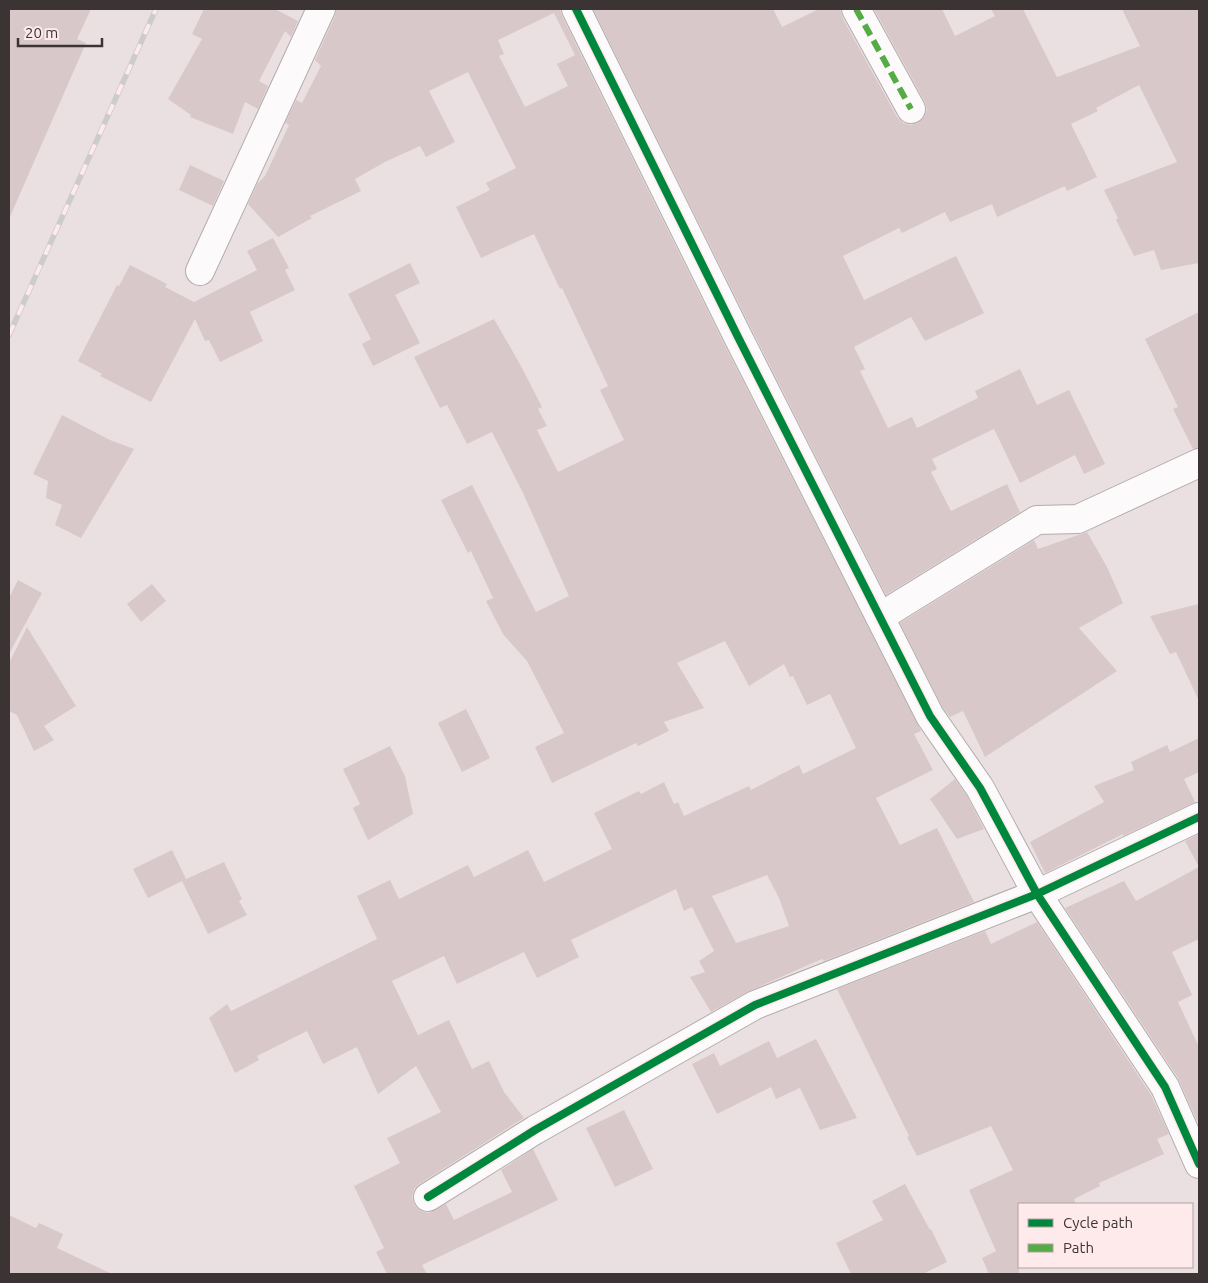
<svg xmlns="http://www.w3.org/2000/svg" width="1208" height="1283" font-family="Ubuntu,sans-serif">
<rect width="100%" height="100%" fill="#ebe0e1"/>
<g fill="#d8c8c9" fill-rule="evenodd">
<polygon points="9,9 91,9 77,39 86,43 9,219"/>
<polygon points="204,9 275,9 298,21 291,37 285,31 259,81 268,86 258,109 245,102 233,134 190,117 191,115 168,99 202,39 192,34"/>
<path d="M336 9H560L562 16 724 344 921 731 914 734 933 770 876 798 900 845 937 828 974 902 824 961 822 959 749 991 711 1012 690 977 705 972 699 961 714 951 692 907 684 911 676 889 571 940 579 957 537 978 524 952 457 984 444 956 392 981 418 1035 449 1020 472 1069 489 1061 504 1092 524 1118 419 1184 414 1189 412 1197 415 1206 421 1211 429 1213 446 1204 454 1220 512 1192 501 1170 533 1149 558 1200 422 1265 427 1274H387L376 1252 384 1248 354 1186 400 1163 387 1138 441 1112 416 1066 378 1094 357 1047 323 1064 307 1031 257 1056 259 1060 235 1073 209 1018 227 1004 231 1011 377 939 357 896 390 880 399 899 468 865 474 877 528 850 544 882 612 849 594 813 639 791 641 794 664 782 674 804 678 802 684 816 749 786 751 790 799 765 803 774 856 748 830 694 807 705 793 676 790 677 784 664 749 686 725 641 677 663 704 708 664 722 669 731 638 746 636 743 552 783 535 747 564 733 527 661 503 634 486 601 493 598 471 551 468 553 441 500 472 485 536 612 569 596 523 493 492 432 467 444 447 405 440 408 414 357 494 319 521 366 542 407 538 409 547 426 537 430 558 472 624 440 600 390 608 386 562 288 560 289 534 234 481 258 456 207 490 190 486 183 516 168 468 72 429 91 455 142 426 157 420 146 385 162 355 179 361 191 310 216 312 218 278 237 248 204 257 184 265 176 289 125 285 123 296 100 302 103 321 66 315 60 335 16ZM554 13 575 55 557 64 568 86 525 107 499 56 504 54 498 40ZM767 875 779 898 789 926 736 943 712 896Z"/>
<polygon points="593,9 773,9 782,27 819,9 840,9 842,17 897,117 903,123 911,125 918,123 924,117 927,110 925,102 874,9 942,9 955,36 995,16 991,9 1023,9 1057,77 1140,46 1122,9 1199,9 1199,263 1161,270 1154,250 1134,256 1116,220 1118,218 1104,190 1177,162 1139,85 1096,108 1098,111 1071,124 1097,177 1067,191 1065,186 997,217 992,204 950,222 945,212 902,233 899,228 843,256 864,300 956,256 984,313 925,341 911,317 854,347 865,369 860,371 888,428 912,417 917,428 978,398 975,391 1020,369 1037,405 1069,390 1105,464 1084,474 1075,455 1020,483 994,429 932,459 937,469 931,472 951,511 1007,484 1020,512 886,595 752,330"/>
<polygon points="190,165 224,181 213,206 179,190"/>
<polygon points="273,238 289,268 285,270 295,290 250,312 263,341 220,362 209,340 205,341 195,319 151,402 100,376 102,374 78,361 117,285 119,286 130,265 167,284 165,287 194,302 257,270 247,251"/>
<polygon points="410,263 420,283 395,295 420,343 373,366 362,344 371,339 348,294"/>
<polygon points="1199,312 1199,448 1193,449 1173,409 1178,407 1145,339"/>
<polygon points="62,415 110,440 134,449 81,538 55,525 62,505 46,498 48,481 33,474"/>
<polygon points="1087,532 1107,567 1123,603 1079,628 1117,671 985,757 963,711 950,717 943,708 900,623 1034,540 1038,549"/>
<polygon points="18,580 42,593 9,654 9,598"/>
<polygon points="152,584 166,601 141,622 127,604"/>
<polygon points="1199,604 1199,701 1176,652 1170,654 1150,616"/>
<polygon points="27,627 76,706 44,726 54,740 34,751 17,715 9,711 9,663"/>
<polygon points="466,709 490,758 462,772 438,723"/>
<polygon points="1199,738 1199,772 1184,779 1195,802 1123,836 1123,834 1045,873 1030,842 1104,802 1094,786 1134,770 1131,762 1167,745 1170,752"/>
<polygon points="390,746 405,776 413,814 368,840 353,808 360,804 343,769"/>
<polygon points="955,779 967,796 984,829 957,839 930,799"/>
<polygon points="1199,834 1199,867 1185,841"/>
<polygon points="172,850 186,879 224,862 242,899 239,901 247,915 208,934 182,881 148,898 133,869"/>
<polygon points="1199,867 1199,939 1172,952 1192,995 1178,1002 1199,1047 1199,1120 1197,1121 1178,1078 1065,908 1124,881 1136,901"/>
<polygon points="1037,922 1151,1095 1169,1134 1157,1139 1164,1154 1099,1183 1100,1186 1074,1199 1076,1204 1019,1204 1019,1274 989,1274 982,1258 996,1251 969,1190 1013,1170 991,1126 917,1156 907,1137 909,1136 837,989 985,931 991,944"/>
<polygon points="816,1039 857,1118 820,1130 800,1088 776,1099 771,1087 717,1114 692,1064 714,1053 720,1066 769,1041 777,1058"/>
<polygon points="624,1110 653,1169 615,1187 586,1128"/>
<polygon points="905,1184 930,1230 931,1229 947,1262 923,1274 851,1274 836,1243 883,1220 872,1201"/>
<polygon points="9,1215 36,1228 39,1223 63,1234 57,1248 112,1274 9,1274"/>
</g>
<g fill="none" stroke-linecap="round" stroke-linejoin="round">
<g stroke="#b3abac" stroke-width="30">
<g id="minor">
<polyline points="576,9 738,337 930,716 980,788 1037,894 1165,1087 1199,1164"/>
<polyline points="856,9 911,109"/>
<polyline points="200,271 321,9"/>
<polyline points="880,617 1037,520 1078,519 1199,463"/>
<polyline points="428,1197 535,1130 755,1005 1037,894 1199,817"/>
</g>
</g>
<use href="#minor" stroke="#fcfafa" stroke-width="28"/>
<g stroke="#cdcbcb" stroke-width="5.5">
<polyline id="rail" points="9,335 156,9"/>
</g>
<use href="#rail" stroke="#fee9eb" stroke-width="4" stroke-dasharray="11" stroke-linecap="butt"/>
<polyline stroke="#55ac45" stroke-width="6" stroke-dasharray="12 6" stroke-linecap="butt" points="856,9 911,109"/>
<g stroke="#fee9eb" stroke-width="11">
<g id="cycleway">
<polyline points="576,9 738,337 930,716 980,788 1037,894 1165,1087 1199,1164"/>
<polyline points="428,1197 535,1130 755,1005 1037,894 1199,817"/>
</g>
</g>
<use href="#cycleway" stroke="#00873e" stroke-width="8"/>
</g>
<rect width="1208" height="1283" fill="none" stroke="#3c3434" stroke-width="20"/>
<rect x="1018" y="1203" width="175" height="65" fill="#fee9eb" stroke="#b0a1a2"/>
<rect x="1028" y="1219" width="25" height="8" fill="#00873e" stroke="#b0a1a2"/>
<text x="1063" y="1228" font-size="15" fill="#3c3434">Cycle path</text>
<rect x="1028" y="1244" width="25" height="8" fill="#55ac45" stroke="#b0a1a2"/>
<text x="1063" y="1253" font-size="15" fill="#3c3434">Path</text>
<path d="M18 38v8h84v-8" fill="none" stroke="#3c3434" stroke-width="2.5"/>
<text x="25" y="38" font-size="15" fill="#3c3434" stroke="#fee9eb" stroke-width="4" paint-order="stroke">20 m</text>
</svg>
